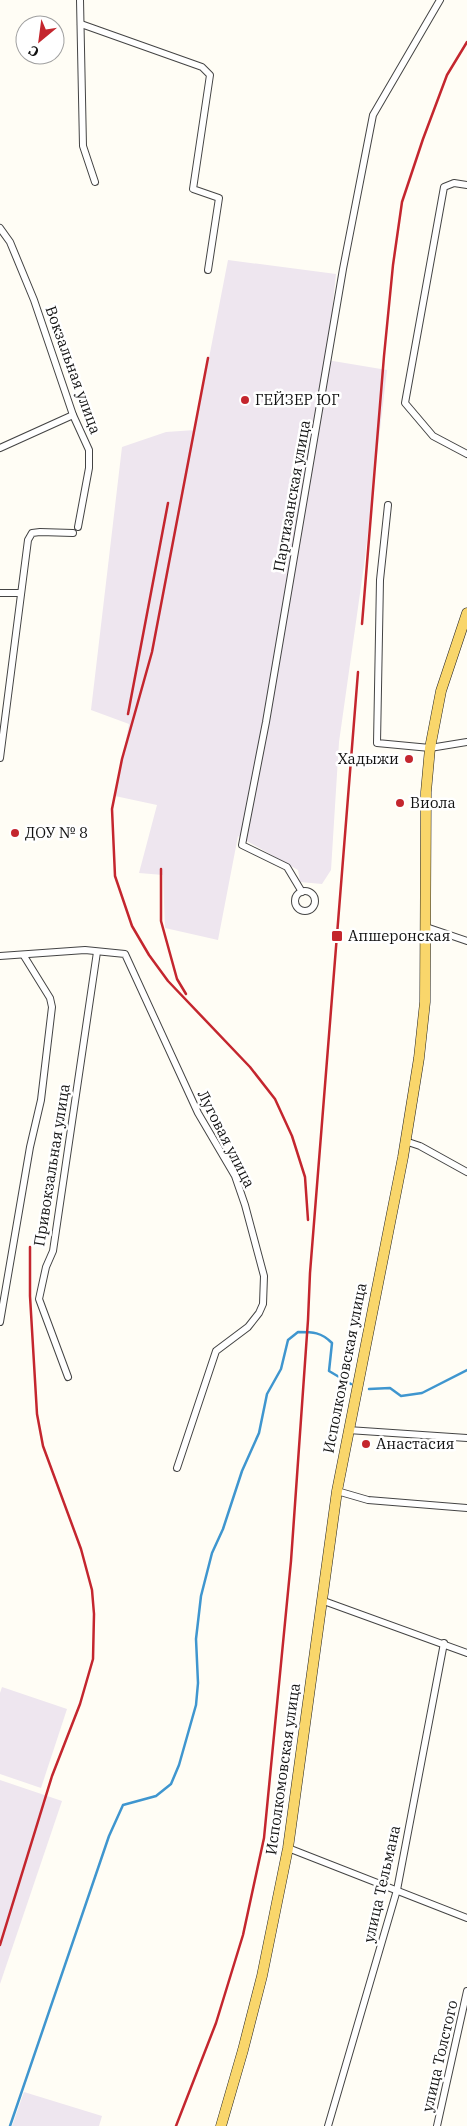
<svg xmlns="http://www.w3.org/2000/svg" width="467" height="2126" font-family="'IBM Plex Serif',serif">
<rect width="100%" height="100%" fill="#fffdf5"/>
<g fill="#eee6ef">
<polygon points="228,260 336,274 327,360 387,370 365,558 339,742 331,870 322,884 300,882 298,870 238,836 218,940 165,928 163,875 139,873 157,805 115,796 129,724 91,710 122,447 166,432 195,430"/>
<polygon points="2,1687 67,1709 41,1788 0,1774 0,1693"/>
<polygon points="0,1780 62,1801 0,1984"/>
<polygon points="24,2092 102,2116 99,2126 12,2126"/>
</g>
<g fill="none" stroke-linecap="round" stroke-linejoin="round">
<g stroke="#3f96cf" stroke-width="2.5">
<polyline points="369,1389 390,1388 401,1396 422,1393 467,1370"/>
<path d="M10 2126 109 1836 123 1805 156 1796 171 1784 179 1765 196 1705 198 1683 196 1639 201 1596 212 1553 223 1529 242 1471 259 1433 267 1394 281 1369 288 1340 298 1332C313 1332 321 1332 332 1343L329 1371 351 1384"/>
</g>
<g stroke="#444" stroke-width="8">
<g id="street">
<polyline points="80,0 83,146 95,182"/>
<polyline points="81,24 202,67 210,75 193,189 219,198 208,270"/>
<polyline points="467,185 454,183 444,187 405,403 433,436 467,454"/>
<polyline points="0,228 10,242 34,300 73,415 89,450 89,468 78,527"/>
<polyline points="0,448 73,415"/>
<polyline points="388,505 380,580 377,743 430,748 467,742"/>
<polyline points="0,593 21,593"/>
<polyline points="0,758 28,540 32,533 40,532 73,533"/>
<circle cx="305" cy="901" r="10"/>
<polyline points="302,892 287,867 242,845 266,722 343,269 373,115 440,0"/>
<polyline points="426,927 467,941"/>
<polyline points="0,956 85,950 125,954 198,1113 235,1176 245,1205 264,1276 263,1304 259,1313 248,1327 216,1351 177,1468"/>
<polyline points="405,1141 420,1146 467,1172"/>
<polyline points="0,1322 30,1147 41,1100 52,1007 50,998 24,956"/>
<polyline points="68,1377 39,1299 46,1267 53,1251 97,952"/>
<polyline points="348,1430 467,1438"/>
<polyline points="337,1491 368,1500 467,1508"/>
<polyline points="321,1600 467,1653"/>
<polyline points="288,1848 467,1918"/>
<polyline points="328,2126 397,1890 444,1643"/>
<polyline points="437,2126 467,1991"/>
</g>
</g>
<g stroke="#222" stroke-width="11">
<polyline id="primary" points="221,2126 243,2050 262,1976 288,1848 337,1491 403,1157 419,1058 425,1002 426,792 430,748 441,691 467,613"/>
</g>
<use href="#street" stroke="#fff" stroke-width="6"/>
<use href="#primary" stroke="#f9d66b" stroke-width="10"/>
<g stroke="#c4262e" stroke-width="2.5">
<polyline points="208,358 152,652 122,759 112,809 115,876 132,926 149,955 168,981 250,1067 275,1099 292,1136 305,1177 308,1220"/>
<polyline points="362,624 384,356 393,265 402,202 423,139 447,75 467,42"/>
<polyline points="128,714 168,503"/>
<polyline points="161,869 161,921 177,979 186,994"/>
<polyline points="0,1945 52,1776 80,1704 93,1659 94,1614 92,1590 81,1549 43,1446 37,1414 30,1296 30,1247"/>
<polyline points="176,2126 216,2023 243,1935 264,1838 291,1561 308,1320 310,1273 358,672"/>
</g>
</g>
<g fill="#c4262e" stroke="#fff" stroke-width="2">
<circle cx="245" cy="400" r="5"/>
<circle cx="409" cy="759" r="5"/>
<circle cx="400" cy="803" r="5"/>
<circle cx="15" cy="833" r="5"/>
<rect x="331" y="930" width="12" height="12" rx="2.5"/>
<circle cx="366" cy="1444" r="5"/>
</g>
<g text-anchor="middle" stroke-width="5" stroke-linejoin="round" paint-order="stroke">
<g font-size="15" fill="#111" stroke="#fff">
<text transform="translate(73 370) rotate(70)" y="5">Вокзальная улица</text>
<text transform="translate(292 496) rotate(-80)" y="5">Партизанская улица</text>
<text transform="translate(226 1139) rotate(63)" y="5">Луговая улица</text>
<text transform="translate(52 1165) rotate(-81)" y="5">Привокзальная улица</text>
<text transform="translate(345 1368) rotate(-79)" y="5">Исполкомовская улица</text>
<text transform="translate(283 1769) rotate(-82)" y="5">Исполкомовская улица</text>
<text transform="translate(382 1884) rotate(-77)" y="5">улица Тельмана</text>
<text transform="translate(440 2056) rotate(-77)" y="5">улица Толстого</text>
</g>
<g font-size="15" fill="#111" stroke="#fff" text-anchor="start">
<text x="255" y="405">ГЕЙЗЕР ЮГ</text>
<text x="399" y="764" text-anchor="end">Хадыжи</text>
<text x="410" y="808">Виола</text>
<text x="25" y="838">ДОУ № 8</text>
<text x="348" y="941">Апшеронская</text>
<text x="376" y="1449">Анастасия</text>
</g>
</g>
<g transform="translate(40 40) rotate(209)"><circle r="24" fill="#ffffff" stroke="#a0a0a0"/>
<path d="M0-4L9 19L0 12L-9 19Z" fill="#c4262e"/>
<text y="-8" font-size="14" font-weight="bold" text-anchor="middle" fill="#111111">С</text>
</g>
</svg>
